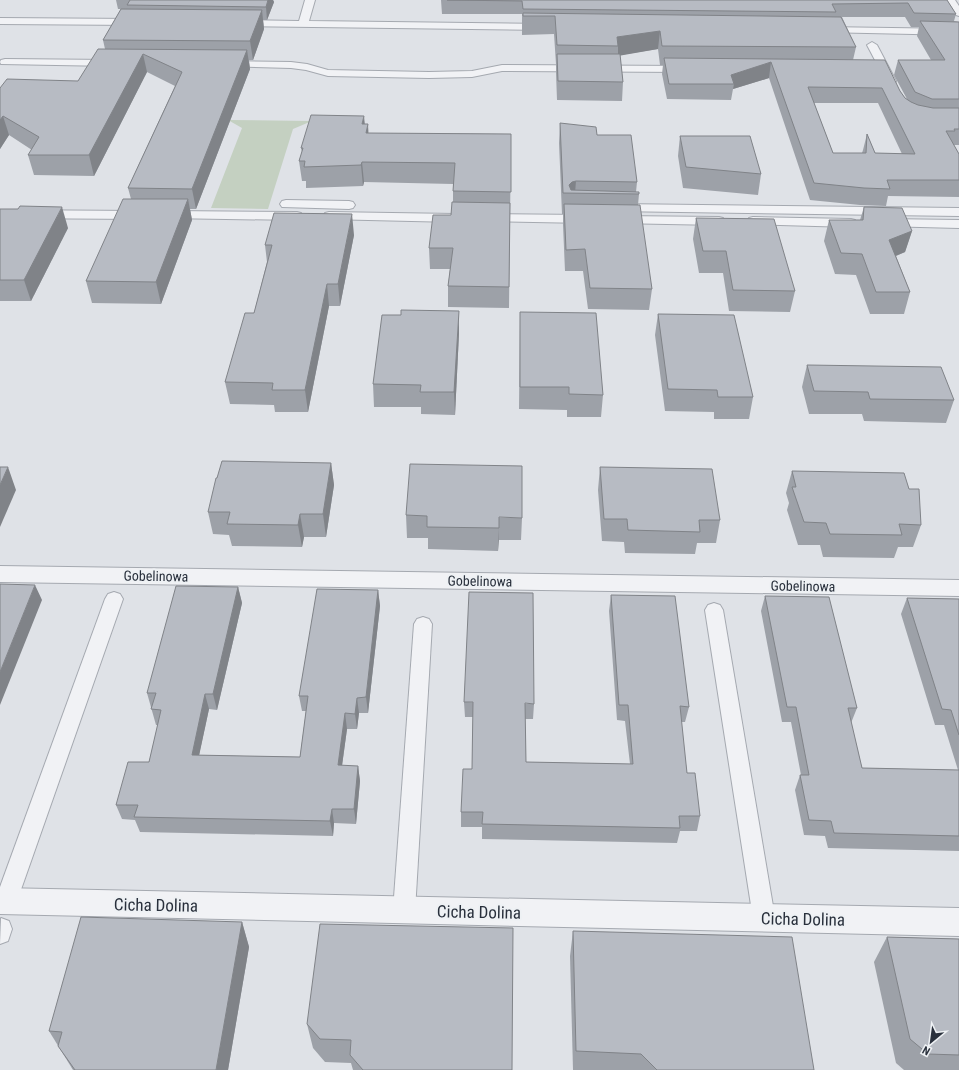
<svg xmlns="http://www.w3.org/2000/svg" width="959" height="1070" font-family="'Roboto Condensed',sans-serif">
<rect width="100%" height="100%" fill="#dfe2e7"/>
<polygon fill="#c4d0c1" points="228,120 312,121 293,129 268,209 211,208 242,128"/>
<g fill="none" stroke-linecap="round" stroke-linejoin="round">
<g stroke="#a5a9b0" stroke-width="2">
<g id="lane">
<polygon points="305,0 315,0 309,21 546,24 551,27 546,30 240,26 235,23 240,20 299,21"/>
<polygon points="945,0 955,0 959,6 959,16 956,15"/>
<polygon points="0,18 136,19 141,22 136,25 0,24"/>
<polygon points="824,27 959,29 959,35 821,32 819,30"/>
<polygon points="872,42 877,45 896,81 895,83 891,84 886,81 867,45"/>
<polygon points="5,59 111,60 116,63 111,66 1,64 0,62 1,60"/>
<polygon points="226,61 291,62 307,64 328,70 429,72 472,71 502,65 686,66 691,69 686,72 502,71 472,77 429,78 328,76 306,70 291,68 222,66 221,64 222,62"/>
<polygon points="286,200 349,201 353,202 355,205 353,208 349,209 282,207 280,204 282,201"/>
<polygon points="617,204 959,208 959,216 613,211 611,208 613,205"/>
<polygon points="0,210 139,211 143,212 145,215 143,218 139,219 0,218"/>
<polygon points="169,211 297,212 301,213 303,216 301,219 297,220 165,218 163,215 165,212"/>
<polygon points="329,212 455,214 459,215 461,218 459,221 455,222 325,219 323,216 325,213"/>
<polygon points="487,214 585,215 589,216 591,219 589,222 585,223 483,221 481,218 483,215"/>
<polygon points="619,216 719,217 723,218 725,221 723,224 719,225 615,223 613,220 615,217"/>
<polygon points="753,217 851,219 855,220 857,223 855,226 851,227 749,224 747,221 749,218"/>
<polygon points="885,219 959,220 959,228 881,226 879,223 881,220"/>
<polygon points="114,592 120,594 123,599 17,901 14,908 6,911 0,909 0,887 105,599 108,594"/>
<polygon points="714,603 720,605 723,610 775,918 772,925 764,928 756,925 753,918 705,610 708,605"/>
<polygon points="423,617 429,619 432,624 415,911 412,918 404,921 396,918 393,911 414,624 417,619"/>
<polygon points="1,918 9,921 12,929 8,941 0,944"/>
</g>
</g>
<g stroke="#a5a9b0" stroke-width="2">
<g id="street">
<polygon points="0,566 959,580 959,596 0,582"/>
<polygon points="0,888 959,908 959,936 0,914"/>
</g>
</g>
<use href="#lane" fill="#f1f2f5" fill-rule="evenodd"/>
<use href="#street" fill="#f1f2f5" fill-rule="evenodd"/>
</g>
<g fill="#9da1a8" fill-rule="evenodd">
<polygon points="116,0 273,0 274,2 267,20 263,20 264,29 253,60 249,60 250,69 196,209 190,209 192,220 161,304 92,303 86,281 131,199 128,188 175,86 147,72 94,176 34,175 28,155 32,150 9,135 0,149 0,88 78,81 105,49 103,40 121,9 118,9"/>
<path d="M441 0H947L956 14 954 21 959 22V145H954L959 154V197L888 196 886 206 860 205 810 200 769 78 733 89 731 100 667 99 662 74 663 65H660L658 49 620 55 623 82 622 101 557 100 556 73V64L554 34 522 35V14H442ZM842 17H905L911 27H919L917 36 931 60H898L894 75 907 99 905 98 900 91 853 60 856 47ZM814 103H878L902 154 875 153 867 134 863 150 862 153H833Z"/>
<polygon points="560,123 597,135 637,182 636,192 639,194 638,205 652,289 649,310 588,309 583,271 565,271 563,225 563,214 562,214 559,143"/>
<polygon points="365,124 368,133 511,134 509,308 448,307 448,286 450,269 430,269 429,248 451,215 453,202 453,184 364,182 363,186 306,188 306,181 302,181 299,161 302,152 301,148"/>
<polygon points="680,136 761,174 758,195 683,188 678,156"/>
<polygon points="864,207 912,231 905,252 896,256 910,292 904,314 870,314 856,275 835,274 824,241 829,220 860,220"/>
<polygon points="0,209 68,228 31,301 0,301"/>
<polygon points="696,218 795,291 790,312 729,311 723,273 699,273 693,239"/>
<polygon points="354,235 340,306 329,306 308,412 275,412 274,405 230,404 225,382 254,313 267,262 265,245"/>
<polygon points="520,312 603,395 601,417 567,417 567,410 519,409"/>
<polygon points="658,314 753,397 749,419 714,419 714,412 665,411 655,335"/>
<polygon points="459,333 455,415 421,414 421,407 374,407 373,384"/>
<polygon points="807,365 954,400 946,423 864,421 862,414 809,414 802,387"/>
<polygon points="331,463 334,485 326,537 304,537 302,547 232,546 229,535 213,534 208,512"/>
<polygon points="600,467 720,520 716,543 697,543 695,554 625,553 624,542 602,541 598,490"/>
<polygon points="792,471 921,525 913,547 898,547 894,558 823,557 820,545 798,545 787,510 789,503 786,493"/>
<polygon points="406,515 522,518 521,540 499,540 498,551 428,549 428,538 407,538"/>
<polygon points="238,587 242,603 217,710 209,709 199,755 300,757 306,711 302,711 299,696 378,590 380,606 368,713 359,713 357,729 347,729 342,766 358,766 360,781 356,824 334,823 333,836 140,832 135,820 122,819 116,805 149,762 158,725 156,725 147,693"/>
<polygon points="611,595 689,707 685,722 681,722 687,773 700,816 697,831 680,831 677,843 482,839 482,827 461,827 461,812 472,769 473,717 465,717 464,702 534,704 533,719 525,719 526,762 630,764 625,721 617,720 609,611"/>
<polygon points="765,596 857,708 851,723 862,768 958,770 944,725 935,725 901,614 907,598 959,599 959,851 828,848 825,836 804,835 795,790 800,775 801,775 791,722 782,722 761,611"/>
<polygon points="242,922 249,947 228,1070 73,1070 49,1031"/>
<polygon points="573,931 814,1070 573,1070 570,956"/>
<polygon points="887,937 959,939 959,1070 904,1070 896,1063 874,962"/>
<polygon points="307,1024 512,1070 353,1070 351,1063 325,1062 313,1048"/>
</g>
<g fill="#808388">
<polygon points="268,0 273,0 274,2 267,20 266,7"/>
<polygon points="262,10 264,29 253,60 250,41"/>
<polygon points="660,31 658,49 618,56 618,46 617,37"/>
<polygon points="247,50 250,69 196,209 192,189"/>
<polygon points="143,54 147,72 94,176 89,155"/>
<polygon points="771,62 769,78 733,89 734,84 731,75"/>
<polygon points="3,116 9,135 0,149 0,120"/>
<polygon points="364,116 366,136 362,124"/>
<polygon points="368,124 369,144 366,133"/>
<polygon points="362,162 364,182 363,186 361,165"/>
<polygon points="576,181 575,193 569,193 569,185 572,182"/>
<polygon points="188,199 192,220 161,304 156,282"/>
<polygon points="62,207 68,228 31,301 24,280"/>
<polygon points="352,214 354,235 340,306 338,284"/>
<polygon points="912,231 905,252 883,261 889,240"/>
<polygon points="327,284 329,306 308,412 305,390"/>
<polygon points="459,311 459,333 455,415 454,392"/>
<polygon points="331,463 334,485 326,537 323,514"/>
<polygon points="8,467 16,490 0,527 0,485"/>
<polygon points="300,514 304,537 302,547 298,525"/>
<polygon points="499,517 499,540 498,551 499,528"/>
<polygon points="35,585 42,600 0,705 0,672"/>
<polygon points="238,587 242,603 217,710 213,694"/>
<polygon points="378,590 380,606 368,713 366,697"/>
<polygon points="205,694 209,709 196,770 192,755"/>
<polygon points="357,698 359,713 357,729 355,714"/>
<polygon points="345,713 347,729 340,780 338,765"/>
<polygon points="358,766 360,781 356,824 354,809"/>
<polygon points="332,809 334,823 333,836 330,821"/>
<polygon points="242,922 249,947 228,1070 216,1070"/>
</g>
<g fill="#b7bbc3" stroke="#808388" fill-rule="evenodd">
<polygon points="130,0 268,0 266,7 127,5"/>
<polygon points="447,0 947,0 956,14 914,13 908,3 832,4 836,12 523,9 522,1"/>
<polygon points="121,9 262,10 250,41 103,40"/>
<polygon points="523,13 841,17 856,47 662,46 660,31 617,37 618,46 557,45 555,16 523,16"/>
<polygon points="920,21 959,22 959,99 932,99 915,92 898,60 945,60"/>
<polygon points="98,49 247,50 192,189 128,188 182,72 143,54 89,155 28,155 39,137 3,116 0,120 0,88 7,79 78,81"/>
<polygon points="557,54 620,54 623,82 558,81"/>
<path d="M664 58 885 60 900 91 905 98 911 102 918 105 933 108H959V129H954L955 131H946L959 154V180H887L890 189 864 188 814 183 771 62 731 75 734 84H669ZM808 87 882 88 915 154 875 153 867 134 866 153H833Z"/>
<polygon points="311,115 364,116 362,124 368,124 366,133 511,134 511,192 453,191 455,163 362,162 361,165 304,167 305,161 299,161 303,148 301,148"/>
<polygon points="560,123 596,127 597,135 631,135 637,182 576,181 572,182 569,185 571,190 639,192 639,194 563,193"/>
<polygon points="680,136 750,136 761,174 686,167"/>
<polygon points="123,199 188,199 156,282 86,281"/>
<polygon points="452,202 510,203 509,287 448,286 453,248 429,248 433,215 451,215"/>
<polygon points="564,204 640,205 652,289 590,288 585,249 566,250"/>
<polygon points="20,206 62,207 24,280 0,280 0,209 18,209"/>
<polygon points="864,207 902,208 912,231 889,240 910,292 876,292 862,254 841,253 829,220 863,220"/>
<polygon points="274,213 352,214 338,284 327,284 305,390 272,390 273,383 225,382 245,313 254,313 272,245 265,245"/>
<polygon points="696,218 774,219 795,291 733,290 726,251 703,251"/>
<polygon points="401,310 459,311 454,392 420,392 421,385 373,384 382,315 401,315"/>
<polygon points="520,312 596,313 603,395 569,394 569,387 520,387"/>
<polygon points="658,314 734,315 753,397 718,397 717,390 668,389"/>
<polygon points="807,365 941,367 954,400 870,399 868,392 814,391"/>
<polygon points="222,461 331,463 323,514 300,514 298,525 227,524 230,512 208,512 216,478 217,478"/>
<polygon points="410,464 522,466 522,518 499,517 499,528 427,527 427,516 406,515"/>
<polygon points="0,467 8,467 0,485"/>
<polygon points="600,467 712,469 720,520 699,520 700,532 628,530 627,519 604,519"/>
<polygon points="792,471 904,473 909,489 919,489 921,525 899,524 902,535 830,534 826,523 804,522 792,487 796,487"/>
<polygon points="0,584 35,585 0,672"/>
<polygon points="176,586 238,587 213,694 205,694 192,755 300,757 308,696 299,696 317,589 378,590 366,697 357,698 355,714 345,713 338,765 358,766 354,809 332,809 330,821 134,817 138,805 116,805 128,762 149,762 161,710 151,709 156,693 147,693"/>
<polygon points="469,592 533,593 534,704 525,703 526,762 633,764 628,705 619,705 611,595 675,596 689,707 680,706 687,773 695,773 700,816 679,816 680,828 482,824 483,812 461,812 463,769 472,769 473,702 464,702"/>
<polygon points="765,596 829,597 857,708 848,708 862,768 959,770 959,836 834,833 831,821 809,820 800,775 809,775 796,707 787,707"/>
<polygon points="907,598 959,599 959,735 951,710 942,709"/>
<polygon points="81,917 242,922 216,1070 75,1070 58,1046 62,1032 49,1031"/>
<polygon points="320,924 513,928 512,1070 363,1070 350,1055 351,1040 320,1039 307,1024"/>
<polygon points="573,931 792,937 814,1070 657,1070 641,1054 576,1051"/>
<polygon points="887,937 959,939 959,1055 928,1054 910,1039"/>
</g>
<g text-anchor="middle" stroke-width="4" stroke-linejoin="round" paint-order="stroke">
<g font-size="14" fill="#29303c" stroke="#eef1f4">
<text transform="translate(156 576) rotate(1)" y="5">Gobelinowa</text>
<text transform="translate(480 581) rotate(1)" y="5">Gobelinowa</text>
<text transform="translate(803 586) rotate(1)" y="5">Gobelinowa</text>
</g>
<g font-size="17" fill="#29303c" stroke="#eef1f4">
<text transform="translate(156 905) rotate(1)" y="6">Cicha Dolina</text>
<text transform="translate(479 912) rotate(1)" y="6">Cicha Dolina</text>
<text transform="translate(803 919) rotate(1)" y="6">Cicha Dolina</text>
</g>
</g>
<g transform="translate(931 1042) rotate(209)" stroke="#eef1f4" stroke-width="3" paint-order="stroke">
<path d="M0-3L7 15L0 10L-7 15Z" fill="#29303c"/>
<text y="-6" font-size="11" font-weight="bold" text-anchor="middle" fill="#29303c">N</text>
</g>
</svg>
